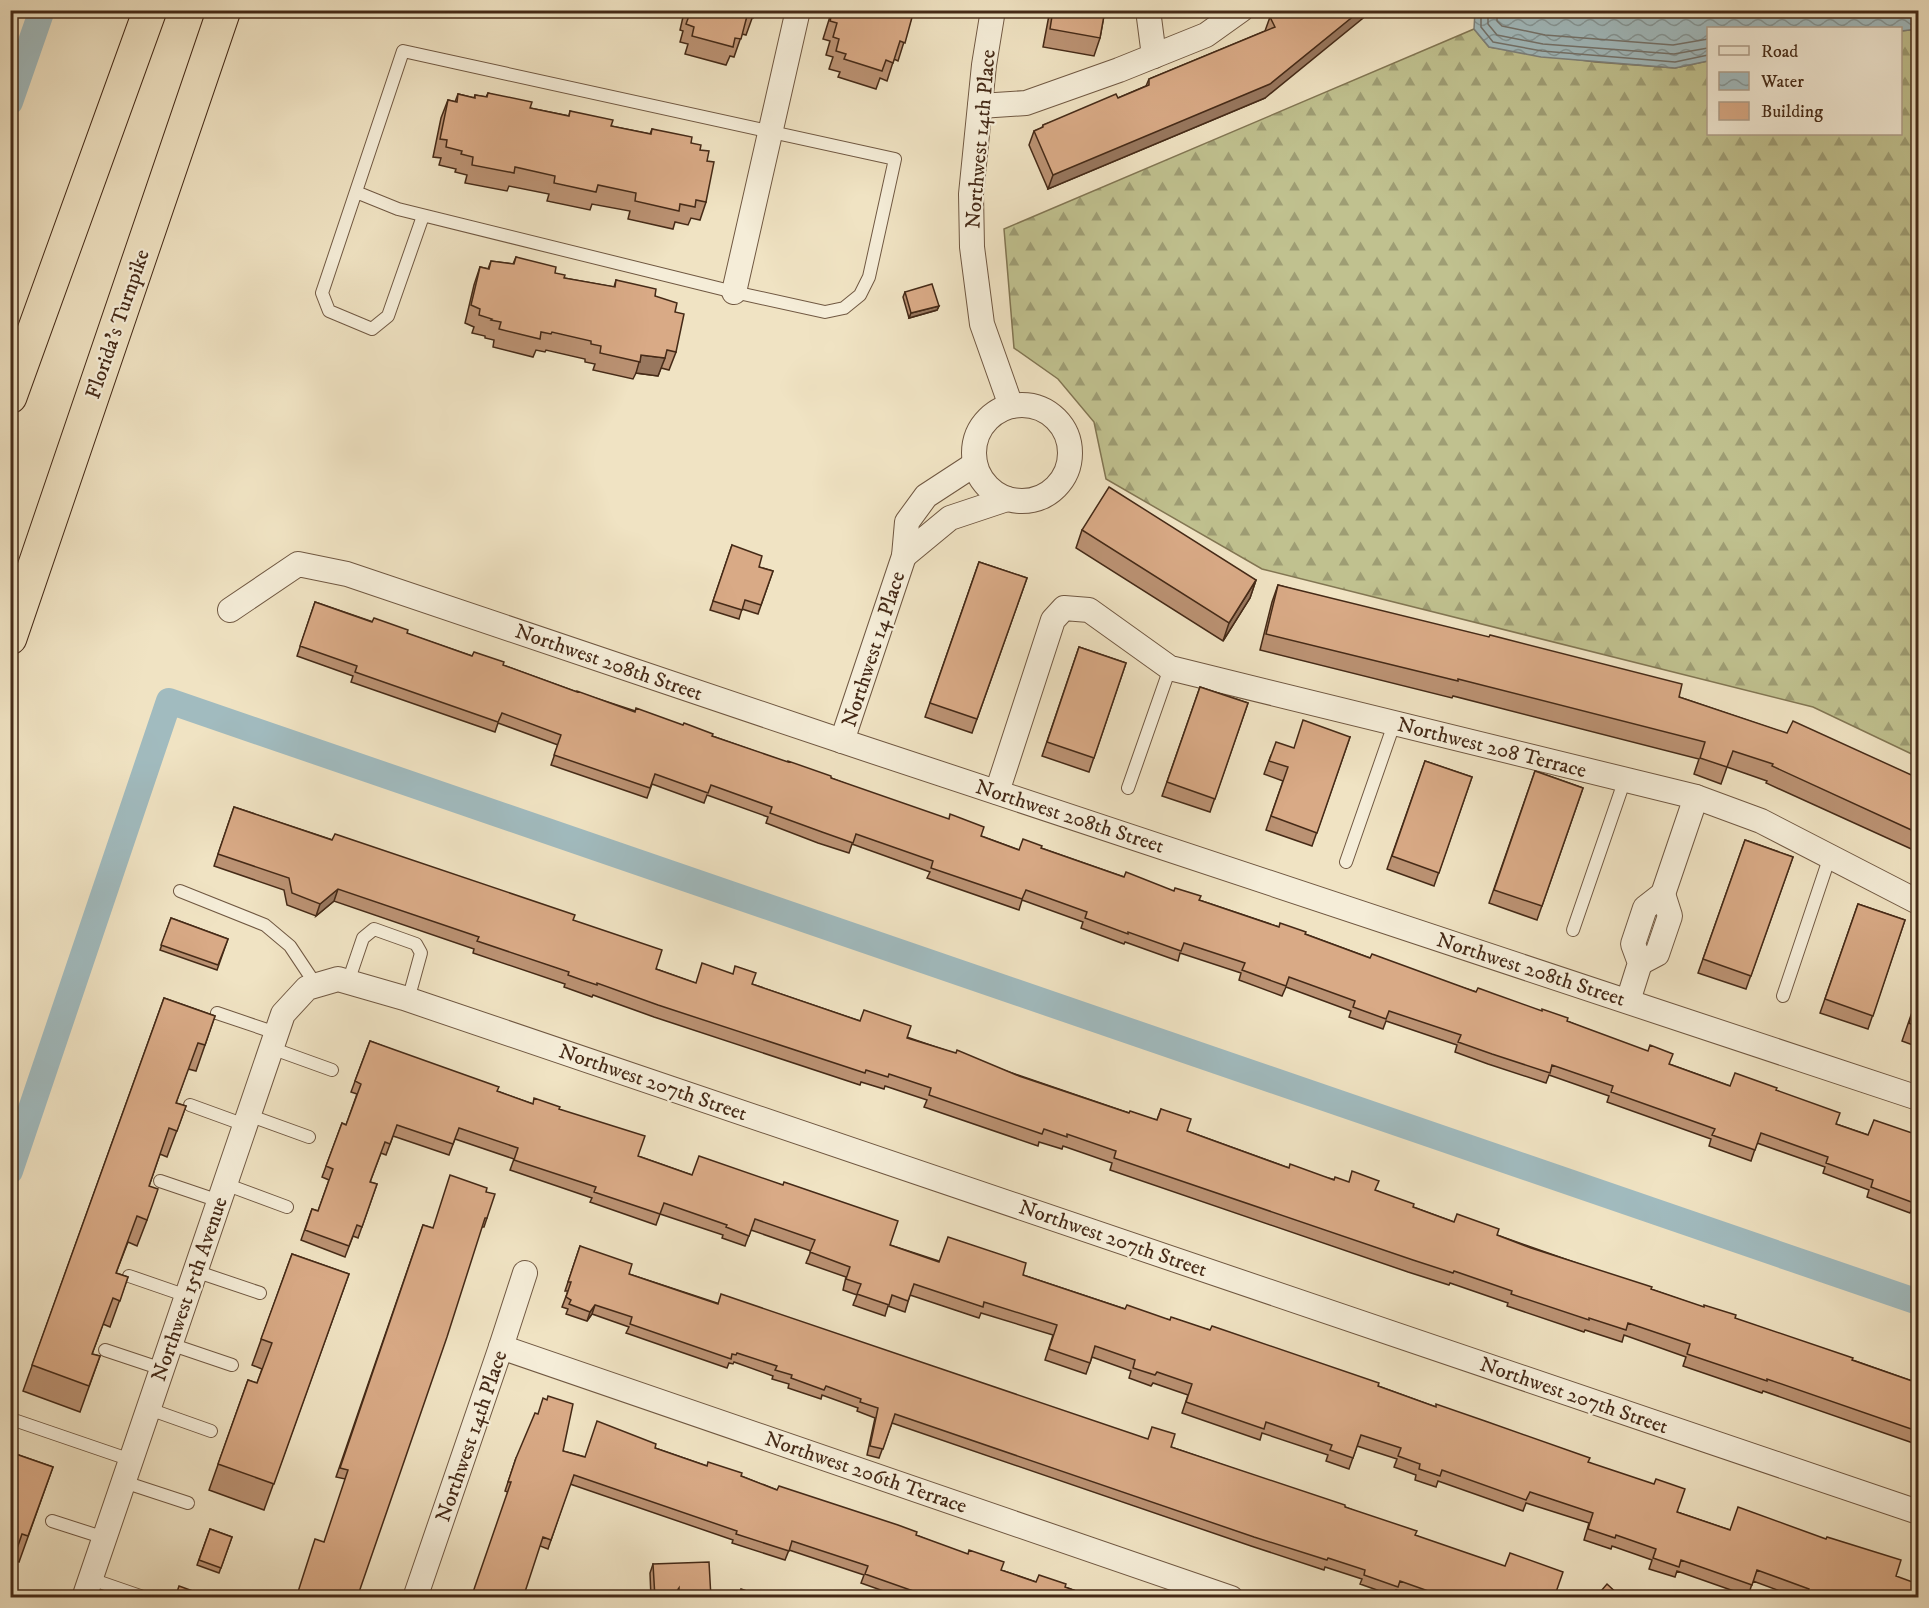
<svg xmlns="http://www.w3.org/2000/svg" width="1929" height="1608" font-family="'IM FELL DW Pica',serif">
<defs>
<pattern id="forest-firs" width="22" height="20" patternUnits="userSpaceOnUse" patternTransform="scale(1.5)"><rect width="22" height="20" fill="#c0c18f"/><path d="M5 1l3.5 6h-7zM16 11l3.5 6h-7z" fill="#9e9d74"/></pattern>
<pattern id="water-waves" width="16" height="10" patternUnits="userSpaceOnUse" patternTransform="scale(1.5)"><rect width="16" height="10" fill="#a1bbbf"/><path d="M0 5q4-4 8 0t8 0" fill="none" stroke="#85989a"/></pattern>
</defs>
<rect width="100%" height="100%" fill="#f0e3c3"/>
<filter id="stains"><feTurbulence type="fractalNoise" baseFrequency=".00333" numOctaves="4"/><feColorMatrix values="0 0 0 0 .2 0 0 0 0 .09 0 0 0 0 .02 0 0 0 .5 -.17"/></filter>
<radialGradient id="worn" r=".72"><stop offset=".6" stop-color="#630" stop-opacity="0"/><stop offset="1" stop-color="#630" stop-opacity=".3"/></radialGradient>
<polygon fill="url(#forest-firs)" stroke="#827653" stroke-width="1.5" points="1474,29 1489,47 1595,62 1675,68 1708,61 1708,134 1900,134 1901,31 1918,29 1918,757 1813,707 1262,569 1106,479 1094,422 1058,379 1014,348 1004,229"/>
<polygon fill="url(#water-waves)" stroke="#7c817c" stroke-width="1.5" points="1475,11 1918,10 1918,29 1901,31 1900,28 1708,28 1708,61 1675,68 1541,57 1489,47 1474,29"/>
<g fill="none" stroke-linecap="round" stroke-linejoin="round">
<g stroke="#73726b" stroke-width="1.5">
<polyline points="1481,10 1481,27 1493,42 1542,51 1675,62 1708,55"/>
<polyline points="1488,10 1488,24 1497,35 1543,44 1674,54 1708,48"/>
<polyline points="1497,10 1497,21 1502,26 1545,35 1673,45 1708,39"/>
</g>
<g stroke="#a1bbbf" stroke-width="26">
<polyline points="10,102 42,10"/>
<polyline points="10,1171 169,701 1918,1302"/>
</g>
<g stroke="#705842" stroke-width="14">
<g id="service">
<polyline points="356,192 398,209 734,292 825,312 844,308 860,295 869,277 895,159 403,51 322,293 329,311 372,329 388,316 423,216"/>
<polyline points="1128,788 1170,668"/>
<polyline points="1346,862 1394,724"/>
<polyline points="180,891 265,925 290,946 316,985"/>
<polyline points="1573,930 1625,779"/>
<polyline points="348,982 363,938 374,929 416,944 421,953 408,1000"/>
<polyline points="1783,996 1830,856"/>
<polyline points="217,1013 276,1033"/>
<polyline points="271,1048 332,1070"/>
<polyline points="190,1105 245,1125"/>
<polyline points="248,1115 309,1137"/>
<polyline points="160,1181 219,1201"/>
<polyline points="225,1184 287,1207"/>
<polyline points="195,1271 260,1293"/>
<polyline points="129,1276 187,1296"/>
<polyline points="170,1344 232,1365"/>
<polyline points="105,1350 162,1369"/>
<polyline points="149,1409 211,1431"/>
<polyline points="17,1421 131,1460"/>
<polyline points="124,1482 188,1503"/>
<polyline points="52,1521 105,1538"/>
<polyline points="91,1579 146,1598"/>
</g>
</g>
<g stroke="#705842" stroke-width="26">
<g id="minor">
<polyline points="993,10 984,65 971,194 972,247 982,324 1011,406"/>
<polyline points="1148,10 1154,56"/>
<polyline points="980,106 1026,103 1119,70 1206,35 1241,10"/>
<polyline points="734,292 798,10"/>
<circle cx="1022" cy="453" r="48"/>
<polyline points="904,556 950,518 1007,499"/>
<polyline points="230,610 298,564 347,574 842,741 1918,1098"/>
<polyline points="842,741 904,556 907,522 926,496 975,464"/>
<polyline points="997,792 1053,620 1064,608 1089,610 1170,668 1696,797 1761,821 1918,902"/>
<polyline points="1640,963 1657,954 1670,916 1663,894"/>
<polyline points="1628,1001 1640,963 1633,944 1645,908 1663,894 1696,797"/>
<polyline points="501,1347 1231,1598"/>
<polyline points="84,1598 283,1014 307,988 338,979 404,998 1918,1512"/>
<polyline points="415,1598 501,1347 525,1273"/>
</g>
</g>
<g stroke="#452a17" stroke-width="35">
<g id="motorway">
<polyline points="10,397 150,10"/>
<polyline points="10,638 224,10"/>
</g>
</g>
<use href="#service" stroke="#f5edd8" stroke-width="12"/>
<use href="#minor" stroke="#f5edd8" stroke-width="24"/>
<use href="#motorway" stroke="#f0e3c3" stroke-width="33"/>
</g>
<g fill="#bb9273" stroke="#452a17" stroke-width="1.5">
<polygon points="673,10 755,10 746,35 742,34 734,57 730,56 726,65 685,54 688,44 680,42 683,31 680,30 683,17 672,14"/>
<polygon points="832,10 914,10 898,61 894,59 887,81 880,78 876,89 838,77 840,72 829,69 833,57 826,55 830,41 823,39"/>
<polygon points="1050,10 1105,10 1100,38 1094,56 1043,47"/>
<polygon points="1278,10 1265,98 1048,189 1029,145 1034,131 1042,128 1043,125 1118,98 1146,86 1149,79 1265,31 1270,17"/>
<polygon points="488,93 530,108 569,116 570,111 611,126 650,134 652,129 691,143 700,150 707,161 706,202 700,220 691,218 688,225 675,222 673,229 628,219 630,211 592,204 590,210 547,201 549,194 509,186 507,191 465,183 467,175 455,172 456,169 439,165 441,158 433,157 441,118 448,100 455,102 458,94 474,98 475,95 486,97"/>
<polygon points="516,257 564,278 614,287 616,280 655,296 675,312 676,352 669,370 661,368 658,376 636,373 633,379 593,370 595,364 585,362 585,359 546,350 545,352 536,350 533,357 493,347 494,340 485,338 485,336 472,333 474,327 465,323 474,285 480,267 488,269 491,261 513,264"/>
<polygon points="905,292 939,306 937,310 909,318 903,297"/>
<polygon points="1082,530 1256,580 1250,598 1223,641 1076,548"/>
<polygon points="732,545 759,567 773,571 758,614 742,609 739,619 710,610"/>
<polygon points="979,562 1027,578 972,733 925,717"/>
<polygon points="1278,585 1679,697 1918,778 1918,852 1766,783 1767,781 1727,767 1721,784 1694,774 1699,759 1453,696 1452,698 1260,650 1272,602"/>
<polygon points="315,602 472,656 503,665 577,692 712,736 831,778 981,836 1019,850 1041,848 1124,877 1199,900 1279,927 1305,934 1370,958 1567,1021 1669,1064 1730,1086 1776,1090 1836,1124 1868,1135 1918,1135 1918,1205 1914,1203 1910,1213 1867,1197 1869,1190 1823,1173 1825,1167 1757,1143 1751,1161 1709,1146 1711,1139 1607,1102 1609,1096 1549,1075 1546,1083 1488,1064 1455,1052 1457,1045 1386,1021 1383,1029 1349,1017 1351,1011 1286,987 1282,996 1239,980 1241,973 1180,953 1178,961 1125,942 1124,944 1081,928 1083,922 1022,900 1019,910 927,878 930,872 852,844 849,853 818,843 766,823 768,817 707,795 704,803 652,784 647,798 551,765 558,745 498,723 495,732 351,682 353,676 297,656"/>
<polygon points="1079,647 1126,663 1089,772 1042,756"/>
<polygon points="1200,687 1248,703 1210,812 1162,796"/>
<polygon points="1350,737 1312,846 1266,830 1283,781 1264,774 1271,755 1294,748"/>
<polygon points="1425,761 1472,777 1434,886 1387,869"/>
<polygon points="1535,771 1583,788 1537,920 1489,903"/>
<polygon points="234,807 573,920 656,969 695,983 752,984 1129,1113 1157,1120 1161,1109 1187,1131 1289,1168 1375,1190 1413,1207 1454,1222 1497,1235 1918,1383 1918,1432 1917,1432 1913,1443 1763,1391 1762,1393 1683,1366 1686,1357 1624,1335 1622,1342 1585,1330 1584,1332 1507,1306 1508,1303 1450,1283 1449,1285 1408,1272 1110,1170 1112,1163 1063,1146 1062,1149 1039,1142 1038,1146 924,1107 927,1100 885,1086 884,1089 861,1082 860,1085 654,1017 593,995 592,997 564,987 565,984 473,953 474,949 334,901 316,916 287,905 284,890 214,866"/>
<polygon points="1745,840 1793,857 1746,989 1698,973"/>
<polygon points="1858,904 1905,920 1868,1029 1820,1013"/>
<polygon points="171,918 228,939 217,970 160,950"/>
<polygon points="1918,995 1918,1047 1902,1041"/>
<polygon points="164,998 215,1016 196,1071 188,1069 176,1103 186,1106 167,1157 160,1154 149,1186 147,1220 137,1246 128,1242 116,1273 128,1277 110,1327 103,1324 92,1354 100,1356 80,1412 23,1391"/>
<polygon points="370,1041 497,1091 533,1104 559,1109 638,1156 890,1245 939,1261 1023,1275 1125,1309 1210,1330 1378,1386 1588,1462 1677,1512 1730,1530 1896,1576 1918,1598 1799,1598 1753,1581 1748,1596 1677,1571 1675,1577 1649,1569 1652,1560 1612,1546 1611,1549 1584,1540 1589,1523 1526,1503 1523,1511 1438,1481 1436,1487 1415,1480 1416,1475 1394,1467 1397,1459 1357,1446 1349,1469 1326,1461 1328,1455 1262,1433 1260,1440 1182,1413 1188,1395 1153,1383 1151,1386 1129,1378 1131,1371 1092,1357 1086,1374 1045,1360 1053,1335 981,1313 979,1318 910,1295 905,1312 888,1306 885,1316 853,1305 857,1295 843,1290 846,1277 806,1263 811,1251 751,1230 745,1246 722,1238 723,1235 660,1214 656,1225 590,1202 592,1198 510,1170 514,1159 455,1139 449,1155 393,1136 386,1155 381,1153 370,1182 377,1184 358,1238 353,1236 345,1257 301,1240 312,1209 318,1211 329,1180 322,1177 342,1123 346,1125 357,1094 351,1092"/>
<polygon points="486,1192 487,1218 484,1227 482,1227 345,1479 336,1477 423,1225 432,1228"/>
<polygon points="580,1246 629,1274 717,1303 1171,1447 1345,1507 1415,1535 1554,1598 1418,1598 1396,1590 1394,1596 1360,1584 1362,1579 1325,1567 1324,1570 1251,1546 892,1423 879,1458 867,1455 875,1418 857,1411 858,1408 822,1395 821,1399 788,1388 789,1384 772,1379 773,1376 734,1362 733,1364 729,1363 727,1368 626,1333 629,1327 592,1314 587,1321 566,1314 568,1309 562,1307 568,1291 565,1291"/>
<polygon points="292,1254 349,1274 264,1510 209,1490 248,1380 257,1383 262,1369 252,1365"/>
<polygon points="655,1448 707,1466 741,1476 777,1490 916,1535 1001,1570 1036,1582 1065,1587 1095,1598 903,1598 861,1583 864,1575 789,1550 785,1560 732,1543 733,1540 570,1484 548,1549 540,1546 508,1492 505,1491 516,1458 563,1451 585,1457"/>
<polygon points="10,1452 53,1467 19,1562 13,1560"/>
<polygon points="210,1529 232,1537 219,1573 197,1565"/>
<polygon points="653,1564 711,1598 651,1598 650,1573"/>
</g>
<g fill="#98775e" stroke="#452a17" stroke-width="1.5">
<polygon points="1361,10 1373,10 1265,98 1048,189 1053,175"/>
<polygon points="939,306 937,310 909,318 911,313"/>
<polygon points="641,355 665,358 658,376 636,373"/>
<polygon points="1256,580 1250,598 1223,641 1229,623"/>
<polygon points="338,889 334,901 316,916 320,904"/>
<polygon points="595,1305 592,1314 587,1321 590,1312"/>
<polygon points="679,1588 676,1598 672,1598"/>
</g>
<g fill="#d9aa86" stroke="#452a17" stroke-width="1.5">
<polygon points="687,10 755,10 753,18 747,16 741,39 735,38 733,47 692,36 694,27 686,24 690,13 686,12"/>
<polygon points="833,10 914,10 905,43 900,41 893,63 886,60 882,71 844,59 846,54 836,51 839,39 833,37 837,23 830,21"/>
<polygon points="1053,10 1105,10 1100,38 1050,29"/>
<polygon points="1278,10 1361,10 1270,84 1053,175 1034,131 1043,127 1043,125 1116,94 1118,98 1149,85 1149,79 1275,27 1270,17"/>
<polygon points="488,93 532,102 530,108 569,116 570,111 613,120 611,126 651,134 652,129 692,137 691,143 701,145 700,150 709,151 707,161 714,162 706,202 696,200 695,207 680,204 679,211 635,201 636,193 598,185 596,192 554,183 555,176 515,167 514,173 472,165 473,157 461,154 462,151 446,147 447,140 440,139 448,100 457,102 458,94 475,98 475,95 487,97"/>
<polygon points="516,257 556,267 555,273 565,275 564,278 615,287 616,280 656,289 655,296 677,303 675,312 684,314 676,352 667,350 665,358 641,355 640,362 600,353 601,346 591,344 591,341 552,332 551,334 541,332 540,339 499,329 501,322 491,320 492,319 479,315 480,309 471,305 480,267 489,269 491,261 514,264"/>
<polygon points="932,284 939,306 911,313 905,292"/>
<polygon points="1109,487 1256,580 1229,623 1082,530"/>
<polygon points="732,545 762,556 759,567 773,571 761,605 745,600 742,610 713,601"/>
<polygon points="979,562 1027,578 977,719 930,703"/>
<polygon points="1278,585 1489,637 1490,635 1682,684 1679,697 1787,733 1793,721 1918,778 1918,833 1772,766 1773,764 1733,751 1727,767 1700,758 1705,742 1458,679 1458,681 1266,634"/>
<polygon points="315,602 372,622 374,618 408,630 407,633 472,656 474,652 504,662 503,665 577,692 577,691 635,712 636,708 683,725 684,723 713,734 712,736 788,762 788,761 831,776 831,778 949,819 950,814 984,827 981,836 1019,850 1023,839 1042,846 1041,848 1124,877 1126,872 1174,891 1175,888 1201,896 1199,900 1279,927 1280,923 1306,932 1305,934 1370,958 1372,954 1476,992 1478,988 1542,1011 1542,1009 1568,1018 1567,1021 1648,1051 1650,1045 1673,1054 1669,1064 1730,1086 1735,1073 1777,1088 1776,1090 1840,1113 1836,1124 1868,1135 1874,1120 1918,1135 1918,1194 1917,1193 1914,1203 1871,1187 1873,1180 1826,1163 1828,1157 1761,1133 1755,1150 1712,1135 1715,1129 1611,1092 1613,1086 1552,1065 1550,1073 1492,1054 1458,1042 1461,1035 1389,1011 1386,1019 1353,1007 1355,1001 1289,977 1286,986 1242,970 1245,963 1184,943 1181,951 1128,932 1128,934 1085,918 1087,912 1026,890 1022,899 931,868 933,861 856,834 853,843 822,832 770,813 772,807 711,785 708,793 655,774 650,788 554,755 561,735 502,713 498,722 355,672 357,666 300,646"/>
<polygon points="1079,647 1126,663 1094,758 1047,742"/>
<polygon points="1200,687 1248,703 1215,799 1167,782"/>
<polygon points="1303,720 1350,737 1317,833 1271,816 1288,767 1269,761 1276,742 1294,748"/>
<polygon points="1425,761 1472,777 1439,873 1392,856"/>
<polygon points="1535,771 1583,788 1542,906 1494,890"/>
<polygon points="234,807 332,840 335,834 575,915 573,920 662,950 656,969 696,983 702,963 733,974 735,966 756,973 752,984 860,1021 864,1010 911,1026 907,1038 956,1053 957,1050 1019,1076 1129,1113 1130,1111 1157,1120 1161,1109 1191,1119 1187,1131 1289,1168 1290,1164 1334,1180 1335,1177 1349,1182 1352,1171 1379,1181 1375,1190 1414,1204 1413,1207 1454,1222 1457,1214 1499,1229 1497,1235 1531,1248 1652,1287 1651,1289 1704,1307 1704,1305 1736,1315 1735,1318 1853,1358 1852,1360 1918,1383 1918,1426 1917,1431 1767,1379 1767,1381 1687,1354 1690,1344 1628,1323 1626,1330 1589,1318 1589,1320 1511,1294 1512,1291 1454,1271 1453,1273 1413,1260 1114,1158 1116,1151 1067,1134 1067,1137 1044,1129 1042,1134 929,1095 931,1088 889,1074 888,1077 866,1070 865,1073 658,1005 597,983 597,985 582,980 568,975 569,972 477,941 479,937 338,889 320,904 292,893 289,878 218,854"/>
<polygon points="1745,840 1793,857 1751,976 1703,959"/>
<polygon points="1858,904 1905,920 1873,1016 1825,999"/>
<polygon points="171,918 228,939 218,965 161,945"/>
<polygon points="1918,995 1918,1027 1909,1023"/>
<polygon points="164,998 215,1016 205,1045 198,1043 176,1103 186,1106 177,1131 169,1128 149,1186 158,1189 147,1220 137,1216 116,1273 128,1277 120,1301 113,1298 92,1354 100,1356 89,1386 32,1365"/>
<polygon points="370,1041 499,1087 497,1091 533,1104 534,1098 560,1107 559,1109 645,1136 638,1156 692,1175 699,1156 783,1185 784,1182 898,1221 890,1245 939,1262 948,1237 1026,1263 1023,1275 1125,1309 1127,1305 1170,1320 1171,1317 1210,1330 1212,1326 1379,1383 1378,1386 1436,1407 1436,1404 1485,1421 1590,1458 1588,1462 1654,1484 1656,1479 1685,1489 1677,1512 1730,1530 1738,1507 1826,1539 1827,1537 1901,1560 1896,1576 1918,1584 1918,1598 1816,1598 1807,1595 1809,1589 1757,1570 1752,1585 1681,1560 1679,1567 1653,1558 1656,1549 1616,1535 1615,1538 1588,1529 1593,1513 1530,1492 1526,1500 1442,1470 1440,1476 1419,1469 1420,1464 1398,1456 1401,1448 1361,1435 1353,1458 1330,1450 1332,1445 1266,1422 1264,1429 1186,1402 1192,1384 1157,1372 1155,1375 1133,1368 1135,1360 1095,1346 1090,1363 1049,1349 1057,1325 984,1302 983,1307 914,1284 908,1301 892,1295 889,1305 857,1294 861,1284 846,1279 850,1267 810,1252 815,1240 755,1219 749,1236 726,1227 727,1225 664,1203 660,1214 594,1192 596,1187 514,1160 518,1148 459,1128 453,1144 397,1125 390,1144 385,1142 370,1182 377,1184 362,1227 357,1225 349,1246 305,1230 312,1209 318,1211 333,1169 326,1166 342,1123 346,1125 361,1084 355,1081"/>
<polygon points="450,1175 487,1188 486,1192 495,1194 487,1218 485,1218 447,1337 357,1598 296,1598 315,1539 324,1542 348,1470 340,1468 423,1225 433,1228"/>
<polygon points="580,1246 632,1264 629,1274 718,1304 721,1294 1148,1439 1152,1427 1175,1434 1171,1447 1345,1505 1345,1507 1417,1531 1415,1535 1505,1566 1510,1553 1563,1572 1554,1598 1448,1598 1400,1581 1398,1587 1364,1575 1365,1570 1328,1558 1327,1560 1254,1537 895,1414 883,1449 870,1446 878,1408 860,1402 861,1399 826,1386 824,1390 791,1378 792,1375 775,1370 777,1366 737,1353 736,1355 732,1354 731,1359 630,1324 632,1317 595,1305 590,1312 569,1304 571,1300 566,1297 571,1282 568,1282"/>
<polygon points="292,1254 349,1274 274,1484 218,1464 248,1380 257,1383 272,1343 261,1339"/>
<polygon points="548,1396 573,1404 563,1451 585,1457 597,1421 656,1444 655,1448 707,1466 708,1462 742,1473 741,1476 777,1490 779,1486 898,1525 917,1532 916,1535 968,1554 969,1550 1004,1562 1001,1570 1036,1582 1039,1575 1066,1584 1065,1587 1095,1598 933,1598 865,1574 868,1566 792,1541 789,1551 736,1534 737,1531 574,1475 551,1540 543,1537 523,1598 471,1598 511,1482 508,1482 516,1458 535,1413 538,1414 543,1398 547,1400"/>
<polygon points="10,1452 53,1467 28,1536 22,1534 10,1569"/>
<polygon points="210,1529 232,1537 221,1568 199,1560"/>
<polygon points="709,1562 711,1598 679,1598 679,1588 672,1598 655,1598 653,1564"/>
<polygon points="1607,1584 1622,1598 1595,1598"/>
<polygon points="179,1586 212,1598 175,1598"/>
<polygon points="741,1589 767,1598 738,1598"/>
<polygon points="597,1591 605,1598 592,1598"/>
</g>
<g text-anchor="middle" stroke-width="4.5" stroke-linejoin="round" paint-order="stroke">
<g font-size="21" fill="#452a17" stroke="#f5edd8">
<text transform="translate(980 139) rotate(-85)" y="7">Northwest 14th Place</text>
<text transform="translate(117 324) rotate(-71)" y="7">Florida's Turnpike</text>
<text transform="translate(873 649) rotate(-72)" y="7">Northwest 14 Place</text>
<text transform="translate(609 662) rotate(19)" y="7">Northwest 208th Street</text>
<text transform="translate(1492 747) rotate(14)" y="7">Northwest 208 Terrace</text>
<text transform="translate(1070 816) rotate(18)" y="7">Northwest 208th Street</text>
<text transform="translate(1531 969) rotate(18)" y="7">Northwest 208th Street</text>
<text transform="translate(653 1082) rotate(19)" y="7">Northwest 207th Street</text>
<text transform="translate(1113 1238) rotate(19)" y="7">Northwest 207th Street</text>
<text transform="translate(189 1289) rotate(-71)" y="7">Northwest 15th Avenue</text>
<text transform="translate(1574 1395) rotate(19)" y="7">Northwest 207th Street</text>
<text transform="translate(471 1436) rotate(-71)" y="7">Northwest 14th Place</text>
<text transform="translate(866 1472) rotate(19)" y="7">Northwest 206th Terrace</text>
</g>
</g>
<rect width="1929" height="1608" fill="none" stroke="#f0e3c3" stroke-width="36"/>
<rect x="12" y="12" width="1905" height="1584" fill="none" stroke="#452a17" stroke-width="3"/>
<rect x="18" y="18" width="1893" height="1572" fill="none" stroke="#452a17" stroke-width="1.5"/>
<rect x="1707" y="27" width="195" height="108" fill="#f5edd8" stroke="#af9f8b" stroke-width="1.5"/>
<rect x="1719" y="46" width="30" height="9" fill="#f5edd8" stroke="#af9f8b" stroke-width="1.5"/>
<text x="1761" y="57" font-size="18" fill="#452a17">Road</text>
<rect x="1719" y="72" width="30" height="18" fill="url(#water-waves)" stroke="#af9f8b" stroke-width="1.5"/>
<text x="1761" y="87" font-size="18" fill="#452a17">Water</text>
<rect x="1719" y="102" width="30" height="18" fill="#d9aa86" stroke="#af9f8b" stroke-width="1.5"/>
<text x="1761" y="117" font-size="18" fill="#452a17">Building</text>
<rect width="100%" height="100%" filter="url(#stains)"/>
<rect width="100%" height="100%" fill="url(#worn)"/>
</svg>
